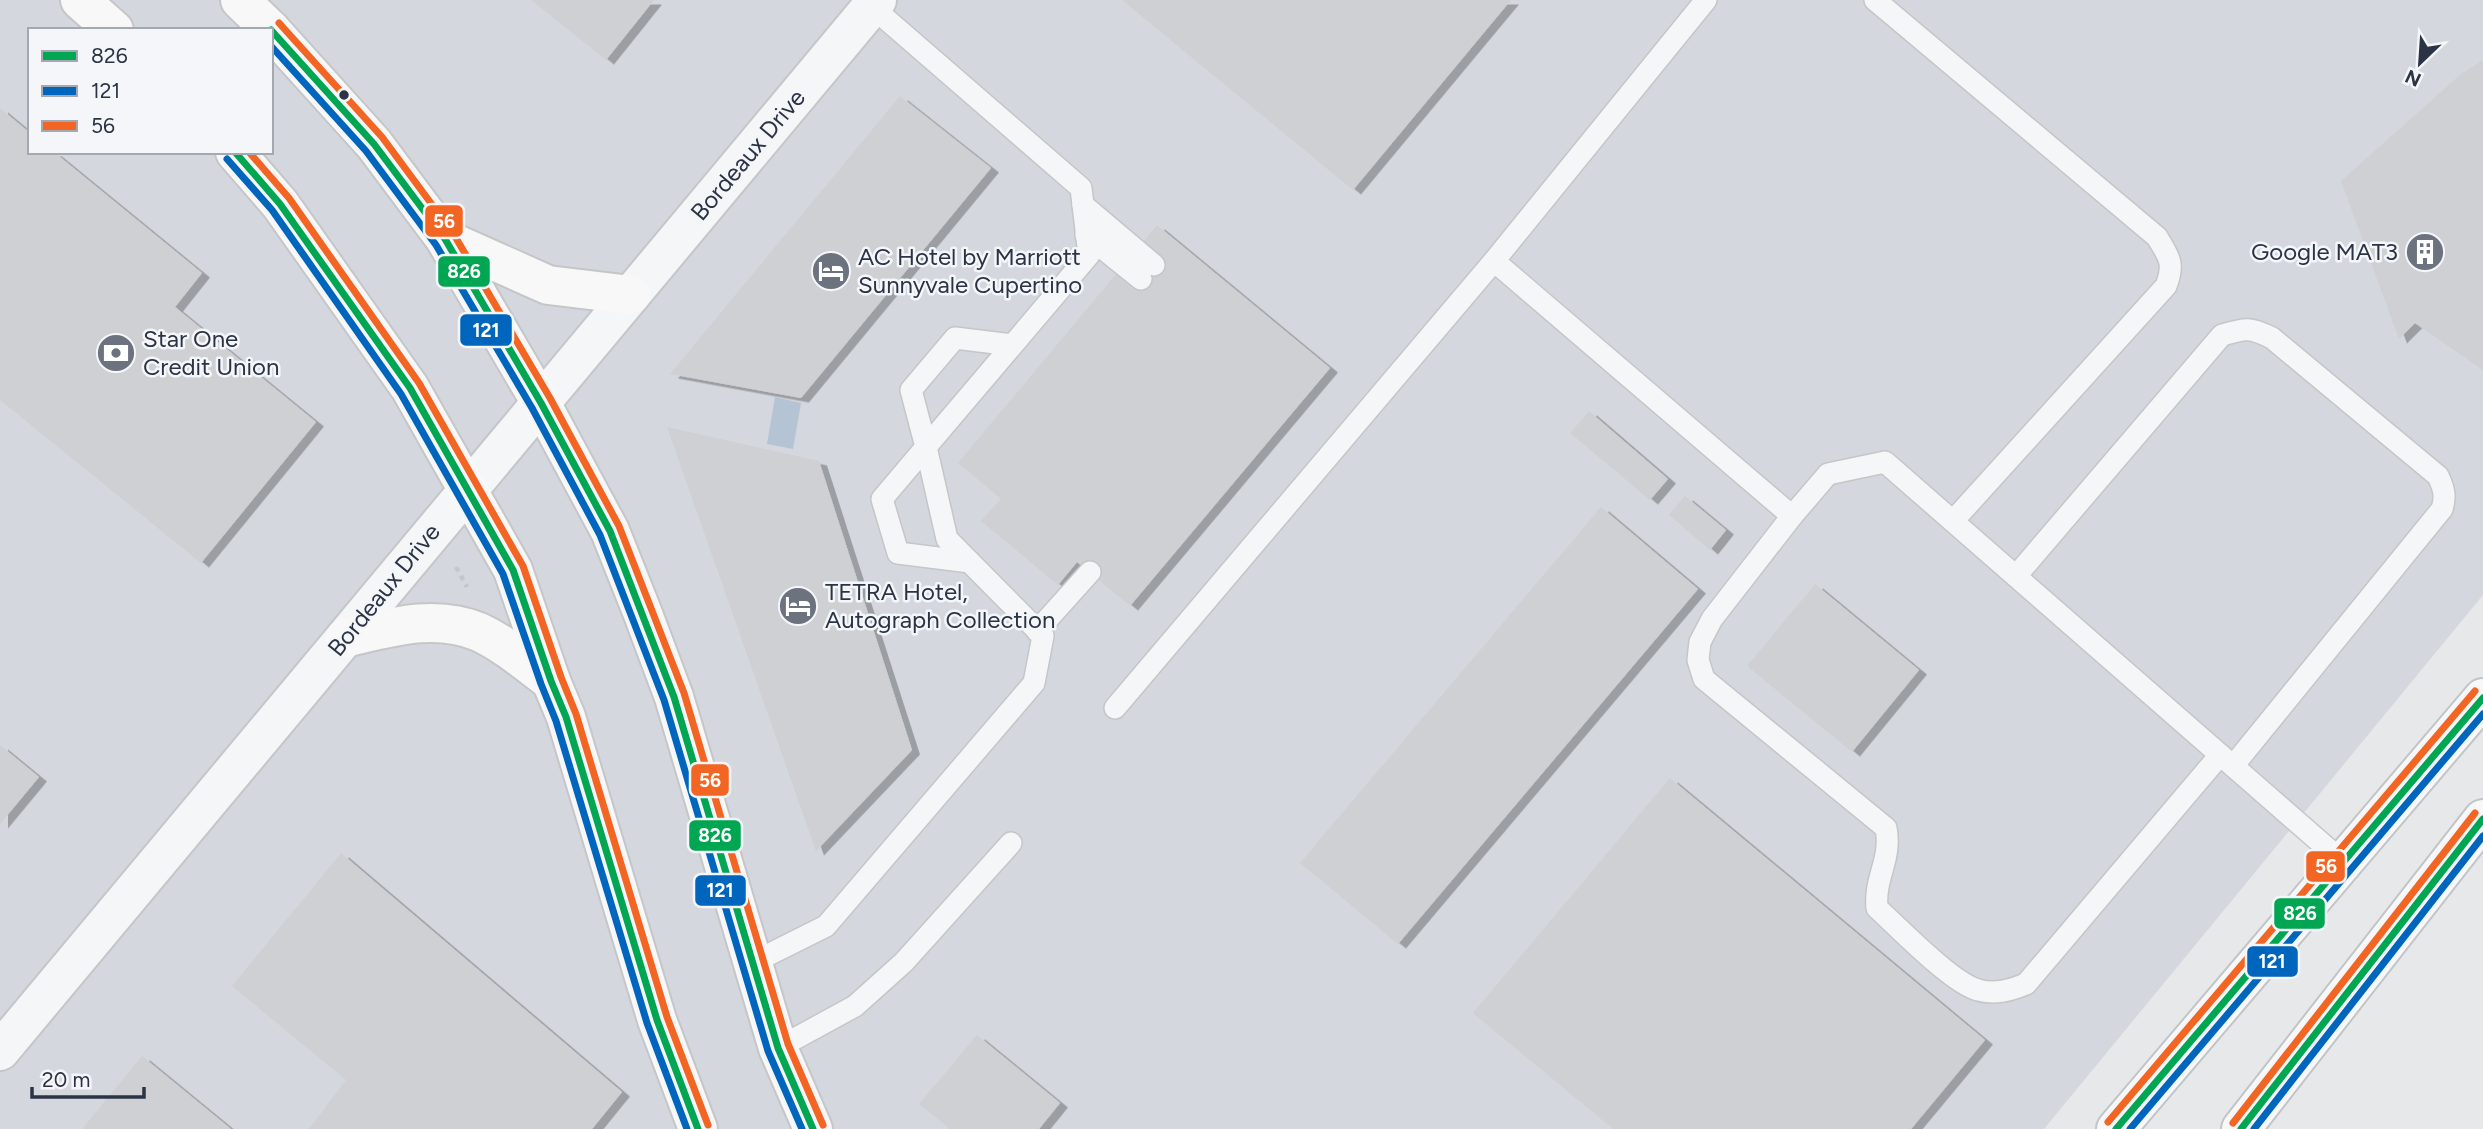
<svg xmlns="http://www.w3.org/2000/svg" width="2483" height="1129" font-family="Figtree,sans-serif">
<defs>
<filter id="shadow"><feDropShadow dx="8" dy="4.5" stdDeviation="0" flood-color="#0004"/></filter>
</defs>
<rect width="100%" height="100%" fill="#e6e8ea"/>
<path fill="#d4d7dd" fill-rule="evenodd" d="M0 0H2483V595L2044 1129H0ZM30 30H271V152H30Z"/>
<polygon fill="#b4c4d5" points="775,397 801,403 793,449 767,444"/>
<g fill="#ced0d3" filter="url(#shadow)">
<polygon points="531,0 654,0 606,60"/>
<polygon points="1122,0 1511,0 1353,190"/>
<polygon points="2483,60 2483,370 2415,323 2399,339 2341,181 2461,74"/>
<polygon points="900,96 991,168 801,398 670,374"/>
<polygon points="0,108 30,133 30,152 54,152 202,273 175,307 316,422 201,563 0,400"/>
<polygon points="1157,225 1330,368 1130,606 1077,562 1058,585 981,521 1001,499 958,463"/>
<polygon points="1589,411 1668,479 1650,500 1570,433"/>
<polygon points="667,427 819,461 912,750 816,851"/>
<polygon points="1685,496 1726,530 1710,550 1669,515"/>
<polygon points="1601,507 1698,589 1398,944 1300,863"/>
<polygon points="1815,584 1919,670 1852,752 1747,666"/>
<polygon points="0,745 39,777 0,824"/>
<polygon points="1670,778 1985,1040 1911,1129 1613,1129 1473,1013"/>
<polygon points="341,853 622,1092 592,1129 309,1129 346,1080 232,986"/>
<polygon points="977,1035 1060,1103 1039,1129 950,1129 919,1104"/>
<polygon points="142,1056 231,1129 82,1129"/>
</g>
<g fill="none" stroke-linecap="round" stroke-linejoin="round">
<g stroke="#c4c6c8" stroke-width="24">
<g id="service">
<path d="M1875 0 2157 237C2169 257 2175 263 2166 286L1953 521"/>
<polyline points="1083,205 1154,265"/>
<polyline points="1086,235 1141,279"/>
<polyline points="1494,261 1706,0"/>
<path d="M1792 516 1712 619 1700 642 1698 660 1704 679 1886 828C1892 860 1874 877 1877 908 1900 929 1952 983 1978 990 1995 995 2011 990 2026 984L2220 755"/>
<polyline points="970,562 898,553 882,499 926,447 911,390 955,338 1012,345"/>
<path d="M2016 576 2222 335C2246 328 2250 327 2272 338L2438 476C2444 488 2446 497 2442 509L2233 766"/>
<polyline points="1037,631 1090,572"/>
<polyline points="1115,708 1494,261 1792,516 1828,474 1885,462 2343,862"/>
<polyline points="752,963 826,926 1034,683 1043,636 947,539 926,447 1089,255 1081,188 871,6"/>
<polyline points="778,1048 855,1006 904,962 1011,843"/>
</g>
</g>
<g stroke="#c4c6c8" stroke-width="42">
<polyline id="tertiary" points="0,1051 877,0"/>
</g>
<g stroke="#c4c6c8" stroke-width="42">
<g id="secondary">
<polyline points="80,0 114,30"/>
<polyline points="240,0 271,30"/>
<polyline points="271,30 374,144 445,239 541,403 610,531 643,614 674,697 778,1048 813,1129"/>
<polyline points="235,152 280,204 410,388 513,570 551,681 566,717 657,1020 698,1129"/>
<polyline points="445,239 548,285 631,295"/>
<path d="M345 638C388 628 435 613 479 632 505 644 528 664 551 681"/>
</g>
</g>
<g stroke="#c2c5c8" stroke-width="42">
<g id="primary">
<polyline points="2116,1129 2483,698"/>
<polyline points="2241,1129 2483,819"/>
</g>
</g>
<polyline stroke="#c5c6ca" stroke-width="4.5" stroke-dasharray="5 5" stroke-linecap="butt" points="456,567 467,587"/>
<use href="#service" stroke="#f5f6f7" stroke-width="21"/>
<use href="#tertiary" stroke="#f5f6f7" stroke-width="38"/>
<use href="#secondary" stroke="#f8f8f8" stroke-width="38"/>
<use href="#primary" stroke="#f8f8f8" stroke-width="38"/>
<g stroke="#f4f6f9" stroke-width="12">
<g id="bus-1">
<polyline points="271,30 374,144 445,239 541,403 610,531 674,697 778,1048 813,1129"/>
<polyline points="235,152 280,204 410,388 513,570 551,681 566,717 657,1020 698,1129"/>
<polyline points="2116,1129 2483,698"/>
<polyline points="2241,1129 2483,819"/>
</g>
</g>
<g stroke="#f4f6f9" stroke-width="12">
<g id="bus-2">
<polyline points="271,46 366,151 436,245 532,408 600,535 664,700 768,1051 802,1129"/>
<polyline points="227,159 272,210 401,394 503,574 541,684 556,721 647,1023 687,1129"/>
<polyline points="2130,1129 2483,714"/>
<polyline points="2254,1129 2483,836"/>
</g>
</g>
<g stroke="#f4f6f9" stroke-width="12">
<g id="bus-3">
<polyline points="279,23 382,137 453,233 550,398 619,526 684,693 788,1044 823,1125"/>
<polyline points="249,152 289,198 419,383 523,566 561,677 576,714 667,1017 708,1125"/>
<polyline points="2108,1122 2475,691"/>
<polyline points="2233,1123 2475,813"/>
</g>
</g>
<use href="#bus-1" stroke="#00a651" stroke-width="7"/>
<use href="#bus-2" stroke="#0065bd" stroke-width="7"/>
<use href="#bus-3" stroke="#f26522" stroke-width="7"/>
</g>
<defs>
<g id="building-disc" transform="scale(2.0125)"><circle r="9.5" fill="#6c737f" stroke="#f4f6f9"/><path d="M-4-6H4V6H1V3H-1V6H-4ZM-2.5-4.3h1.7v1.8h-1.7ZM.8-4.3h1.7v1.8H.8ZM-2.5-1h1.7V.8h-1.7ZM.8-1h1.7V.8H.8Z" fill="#fff"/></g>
<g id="hotel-disc" transform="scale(2.0125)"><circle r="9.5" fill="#6c737f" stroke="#f4f6f9"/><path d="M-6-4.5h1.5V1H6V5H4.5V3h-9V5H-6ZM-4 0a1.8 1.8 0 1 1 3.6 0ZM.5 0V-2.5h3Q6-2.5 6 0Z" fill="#fff"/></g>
<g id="bank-disc" transform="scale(2.0125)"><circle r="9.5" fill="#6c737f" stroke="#f4f6f9"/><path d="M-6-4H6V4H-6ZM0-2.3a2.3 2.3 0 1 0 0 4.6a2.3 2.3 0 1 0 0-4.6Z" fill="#fff"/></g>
</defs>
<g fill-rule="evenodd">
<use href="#building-disc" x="2425" y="252"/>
<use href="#hotel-disc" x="831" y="271"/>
<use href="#bank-disc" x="116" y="353"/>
<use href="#hotel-disc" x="798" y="606"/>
</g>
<circle fill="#2b3445" stroke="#f4f6f9" stroke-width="2.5" cx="344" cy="95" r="6"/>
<g text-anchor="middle" stroke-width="5" stroke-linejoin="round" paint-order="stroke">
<g font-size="24" fill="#2b3445" stroke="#f4f6f9">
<text transform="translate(748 155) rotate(-50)" y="8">Bordeaux Drive</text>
<text transform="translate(384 590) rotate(-51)" y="8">Bordeaux Drive</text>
</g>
<g font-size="24" fill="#2b3445" stroke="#f4f6f9" text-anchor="start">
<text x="2398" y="260" text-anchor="end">Google MAT3</text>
<text x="858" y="265">AC Hotel by Marriott<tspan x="858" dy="28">Sunnyvale Cupertino</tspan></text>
<text x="143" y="347">Star One<tspan x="143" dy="28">Credit Union</tspan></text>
<text x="825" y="600">TETRA Hotel,<tspan x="825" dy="28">Autograph Collection</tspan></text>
</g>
</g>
<g stroke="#f4f6f9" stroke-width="2.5">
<rect x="424" y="204" width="40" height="34" rx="7" fill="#f26522"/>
<rect x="437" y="255" width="54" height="33" rx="7" fill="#00a651"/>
<rect x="459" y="313" width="54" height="34" rx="7" fill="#0065bd"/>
<rect x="690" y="763" width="40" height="34" rx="7" fill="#f26522"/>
<rect x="688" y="819" width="54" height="33" rx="7" fill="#00a651"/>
<rect x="2305" y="850" width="41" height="33" rx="7" fill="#f26522"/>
<rect x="694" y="874" width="53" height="33" rx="7" fill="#0065bd"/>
<rect x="2273" y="897" width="53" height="33" rx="7" fill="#00a651"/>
<rect x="2246" y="945" width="53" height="33" rx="7" fill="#0065bd"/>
</g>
<g font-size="19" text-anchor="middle" font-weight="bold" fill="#fff">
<text x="444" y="228">56</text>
<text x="464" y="278">826</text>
<text x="486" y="337">121</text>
<text x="710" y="787">56</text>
<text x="715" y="842">826</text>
<text x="2326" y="873">56</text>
<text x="720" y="897">121</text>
<text x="2300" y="920">826</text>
<text x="2272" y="968">121</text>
</g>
<rect x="28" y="28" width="245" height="126" fill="#f4f6f9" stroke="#a4a8b1" stroke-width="2"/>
<rect x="42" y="51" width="35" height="10" fill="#00a651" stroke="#a4a8b1" stroke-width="2"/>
<text x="91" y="63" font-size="21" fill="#2b3445">826</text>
<rect x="42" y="86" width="35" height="10" fill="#0065bd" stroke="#a4a8b1" stroke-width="2"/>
<text x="91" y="98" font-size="21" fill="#2b3445">121</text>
<rect x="42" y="121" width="35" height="10" fill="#f26522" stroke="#a4a8b1" stroke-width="2"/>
<text x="91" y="133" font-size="21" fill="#2b3445">56</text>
<g transform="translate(2420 63) rotate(205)" stroke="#f4f6f9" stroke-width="5" paint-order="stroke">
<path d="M0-5L12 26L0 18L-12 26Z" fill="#2b3445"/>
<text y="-10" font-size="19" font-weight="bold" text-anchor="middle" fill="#2b3445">N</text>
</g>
<path d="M32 1087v10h112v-10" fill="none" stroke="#2b3445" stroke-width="3.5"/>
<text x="42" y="1087" font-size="21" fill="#2b3445" stroke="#f4f6f9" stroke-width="5" paint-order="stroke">20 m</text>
</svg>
